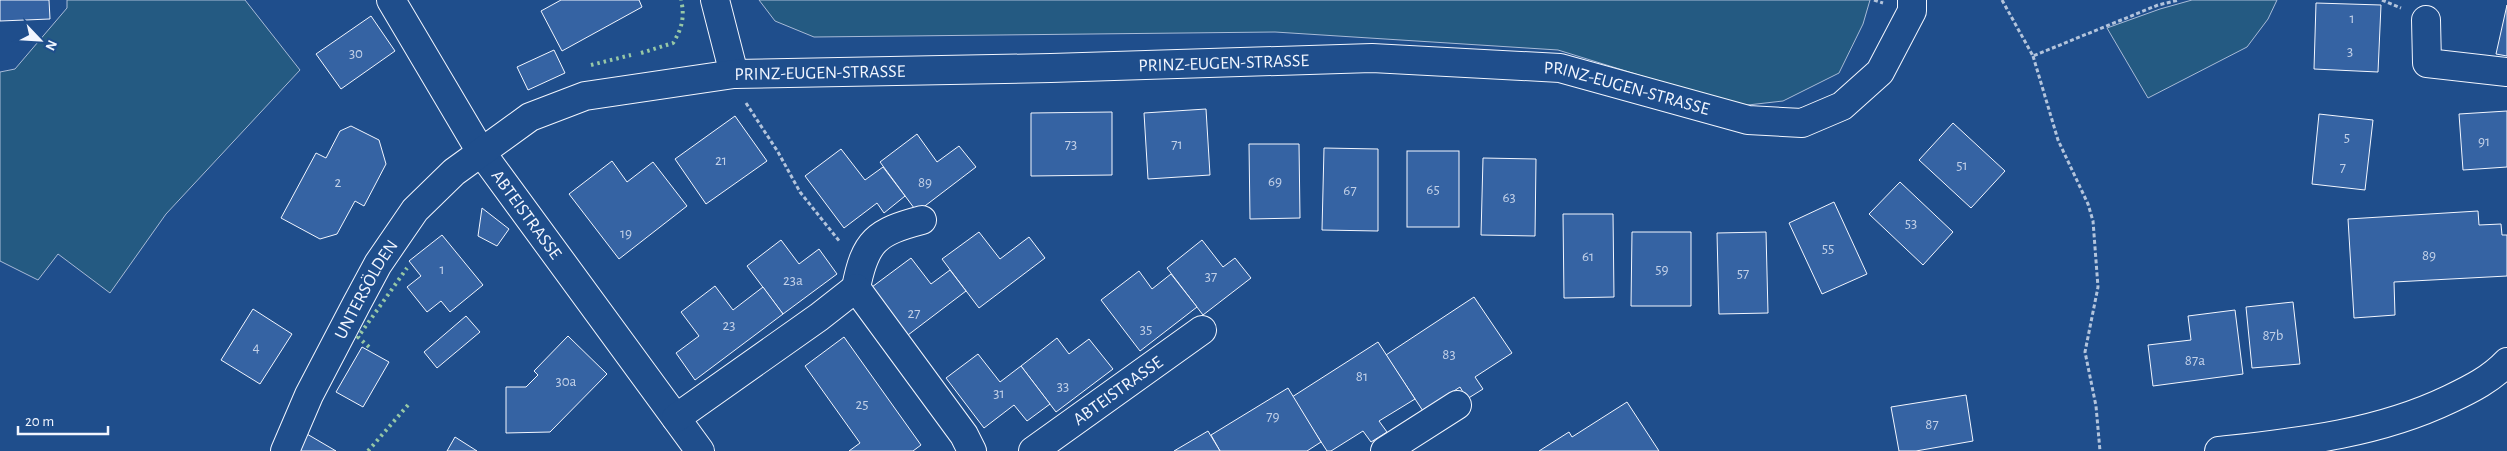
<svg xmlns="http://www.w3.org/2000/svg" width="2507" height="451" font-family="'Alegreya Sans',sans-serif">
<rect width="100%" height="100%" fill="#1f4e8c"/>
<g fill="#245a82" stroke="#a8bbd7">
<polygon points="67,0 245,0 300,70 166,214 110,293 58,254 38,280 0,261 0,72 15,69 67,8"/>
<polygon points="759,0 1870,0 1863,24 1839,73 1783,101 1739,106 1558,50 1275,32 814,37 775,21"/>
<polygon points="2192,0 2277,0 2268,19 2247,47 2148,98 2107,28 2160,9"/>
</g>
<g fill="#3563a3" stroke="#f2f6ff">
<polygon points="0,0 49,0 50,19 0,21"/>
<polygon points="561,0 639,0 642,7 562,51 541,11"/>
<polygon points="2316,3 2381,5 2378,72 2314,69"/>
<polygon points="2507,5 2507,56 2496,54"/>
<polygon points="371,16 395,51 341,89 316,54"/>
<polygon points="554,50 565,73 528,90 517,67"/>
<polygon points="1206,109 1210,175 1148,179 1144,113"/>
<polygon points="2507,111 2507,167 2463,170 2459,114"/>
<polygon points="1112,112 1112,175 1031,176 1031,113"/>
<polygon points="2319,114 2373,120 2365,190 2312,184"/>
<polygon points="735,116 767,161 706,204 675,159"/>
<polygon points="1953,123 2005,171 1971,208 1919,160"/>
<polygon points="351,126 379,140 386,164 364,206 355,201 337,234 320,239 281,218 316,153 326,158 340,131"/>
<polygon points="917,134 937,162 959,146 976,167 917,212 880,162"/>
<polygon points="1249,144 1299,144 1300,218 1250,219"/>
<polygon points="1324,148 1378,149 1378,231 1322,230"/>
<polygon points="841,149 865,180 883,167 905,196 884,213 877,203 844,228 805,176"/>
<rect x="1407" y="151" width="52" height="76"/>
<polygon points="1483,158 1536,159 1535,236 1481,235"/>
<polygon points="612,161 627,182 653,162 687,206 619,259 569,194"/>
<polygon points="1900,182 1953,232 1923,265 1869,214"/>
<polygon points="1834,202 1867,274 1822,294 1789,223"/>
<polygon points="482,208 509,229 497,246 478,236"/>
<polygon points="2478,211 2479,225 2501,224 2502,235 2507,235 2507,276 2394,282 2395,315 2354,318 2348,219"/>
<polygon points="1563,214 1613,214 1614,297 1564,298"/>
<polygon points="979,232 1000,259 1029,237 1045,258 979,308 942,259"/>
<polygon points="1632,232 1691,232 1691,306 1631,306"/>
<polygon points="1766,232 1768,313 1719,314 1717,233"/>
<polygon points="442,235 483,285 450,312 441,301 427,312 407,287 421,276 409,261"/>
<polygon points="781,240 799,264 819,249 837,274 783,314 747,266"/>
<polygon points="1202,240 1223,267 1235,258 1251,278 1203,315 1167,268"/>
<polygon points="911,258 931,284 950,270 966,291 908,335 872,287"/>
<polygon points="1139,271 1152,289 1171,274 1197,307 1140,351 1101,300"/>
<polygon points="715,286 733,310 763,287 783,314 695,380 676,353 699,336 681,312"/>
<polygon points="1474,297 1512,353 1475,377 1483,389 1467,399 1460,387 1423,411 1386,355"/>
<polygon points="2293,302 2300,364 2252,368 2246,307"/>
<polygon points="253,309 292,334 260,384 221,360"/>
<polygon points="2235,310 2243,374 2153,386 2148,345 2191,340 2188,316"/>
<polygon points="466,316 480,332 437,368 424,352"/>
<polygon points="568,336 607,374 550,432 506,433 506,387 526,387 538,375 534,371"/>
<polygon points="844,337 921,445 913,451 849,451 860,443 805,366"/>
<polygon points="1057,338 1069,354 1089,339 1113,369 1056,412 1021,366"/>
<polygon points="1378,342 1415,399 1379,421 1387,432 1371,442 1363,431 1331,451 1327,451 1292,397"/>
<polygon points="362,347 389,362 363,407 336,392"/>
<polygon points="978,354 1000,382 1021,366 1050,404 1027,421 1014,405 984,428 946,378"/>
<polygon points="1288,388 1321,442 1307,451 1220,451 1211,435"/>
<polygon points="1966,395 1973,441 1916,451 1899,451 1891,407"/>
<polygon points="1627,402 1659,451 1539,451 1569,432 1572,437"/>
<polygon points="1208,431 1220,451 1174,451"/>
<polygon points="307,434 336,451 298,451"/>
<polygon points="455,437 477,451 447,451"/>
</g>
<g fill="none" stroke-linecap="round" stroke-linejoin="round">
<g stroke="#f2f6ff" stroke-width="30">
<g id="minor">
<path id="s1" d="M391 0 481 152 700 451"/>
<polyline points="715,0 734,74"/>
<polyline points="2426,20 2427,63 2507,72"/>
<path d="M856 288C865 241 876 232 922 220"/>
<polyline points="676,418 819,317 856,288 964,435 972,451"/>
<path id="s2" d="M285 451 309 395 356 305 378 264 415 210 454 172 530 117 585 96 734 74 1051 68 1372 58 1560 68 1748 120 1802 123 1842 106 1880 72 1912 11V0"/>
<path id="s3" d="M1033 451 1202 330"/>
<polyline points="1385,451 1457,405"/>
<path d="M2219 451C2299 442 2377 434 2450 399 2471 389 2491 379 2507 362"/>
</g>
</g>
<g stroke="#b3c4dc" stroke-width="3" stroke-dasharray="4 2.5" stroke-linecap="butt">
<polyline points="1874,0 1883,3"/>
<polyline points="2002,0 2033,56 2158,5 2179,0"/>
<polyline points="2382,0 2401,8"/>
<polyline points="2033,56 2058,140 2088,204 2093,221 2098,287 2085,352 2096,406 2100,451"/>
<polyline points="746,103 778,152 800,192 840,242"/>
</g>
<use href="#minor" stroke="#1f4e8c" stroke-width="28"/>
<g stroke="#97c8a6" stroke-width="4" stroke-dasharray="2.5 4" stroke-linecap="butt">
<path d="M641 53 673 43C682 29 685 16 681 0"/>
<polyline points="591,65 631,55"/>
<polyline points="369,347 358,337 407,268"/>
<polyline points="368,451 408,405"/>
</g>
</g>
<g text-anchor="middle" stroke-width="4" stroke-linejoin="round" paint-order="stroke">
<g font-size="15" fill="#c3d1e8">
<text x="2352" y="23">1</text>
<text x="2350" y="56">3</text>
<text x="356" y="58">30</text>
<text x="2347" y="142">5</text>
<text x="2484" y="146">91</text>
<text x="1071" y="149">73</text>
<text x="1177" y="149">71</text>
<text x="721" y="165">21</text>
<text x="1962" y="170">51</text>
<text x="2343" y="172">7</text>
<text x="1275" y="186">69</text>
<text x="338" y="187">2</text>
<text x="925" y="187">89</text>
<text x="1433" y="194">65</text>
<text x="1350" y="195">67</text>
<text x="1509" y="202">63</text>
<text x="1911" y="228">53</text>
<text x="626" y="238">19</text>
<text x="1828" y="253">55</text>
<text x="2429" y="260">89</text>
<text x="1588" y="261">61</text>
<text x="442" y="274">1</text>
<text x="1662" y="274">59</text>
<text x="1743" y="278">57</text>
<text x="1211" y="281">37</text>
<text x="793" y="285">23a</text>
<text x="914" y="318">27</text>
<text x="729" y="330">23</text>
<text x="1146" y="334">35</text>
<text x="2273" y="340">87b</text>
<text x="256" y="352">4</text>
<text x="1449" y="359">83</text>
<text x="2195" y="365">87a</text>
<text x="1362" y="381">81</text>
<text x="566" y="386">30a</text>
<text x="1063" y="391">33</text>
<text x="999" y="398">31</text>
<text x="862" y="409">25</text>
<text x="1273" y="421">79</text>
<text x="1932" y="429">87</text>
</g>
<g font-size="18" fill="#f2f6ff" stroke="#1f4e8c">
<text dy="6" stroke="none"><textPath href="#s2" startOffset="1122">PRINZ-EUGEN-STRASSE</textPath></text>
<text dy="6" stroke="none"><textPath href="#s2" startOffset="718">PRINZ-EUGEN-STRASSE</textPath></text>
<text dy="6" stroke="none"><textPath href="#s2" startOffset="1528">PRINZ-EUGEN-STRASSE</textPath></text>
<text dy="6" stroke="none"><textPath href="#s1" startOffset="254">ABTEISTRASSE</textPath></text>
<text dy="6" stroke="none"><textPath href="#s2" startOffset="181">UNTERSÖLDEN</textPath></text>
<text dy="6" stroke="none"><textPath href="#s3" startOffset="104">ABTEISTRASSE</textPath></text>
</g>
</g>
<g transform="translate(40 40) rotate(115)" stroke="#1f4e8c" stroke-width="4" paint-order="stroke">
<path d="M0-4L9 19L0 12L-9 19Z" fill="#f2f6ff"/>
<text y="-8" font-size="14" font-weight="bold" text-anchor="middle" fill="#f2f6ff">N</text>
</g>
<path d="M18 426v8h90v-8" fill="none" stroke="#f2f6ff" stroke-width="2.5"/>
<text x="25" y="426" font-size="15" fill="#f2f6ff" stroke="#1f4e8c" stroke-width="4" paint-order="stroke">20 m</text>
</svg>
